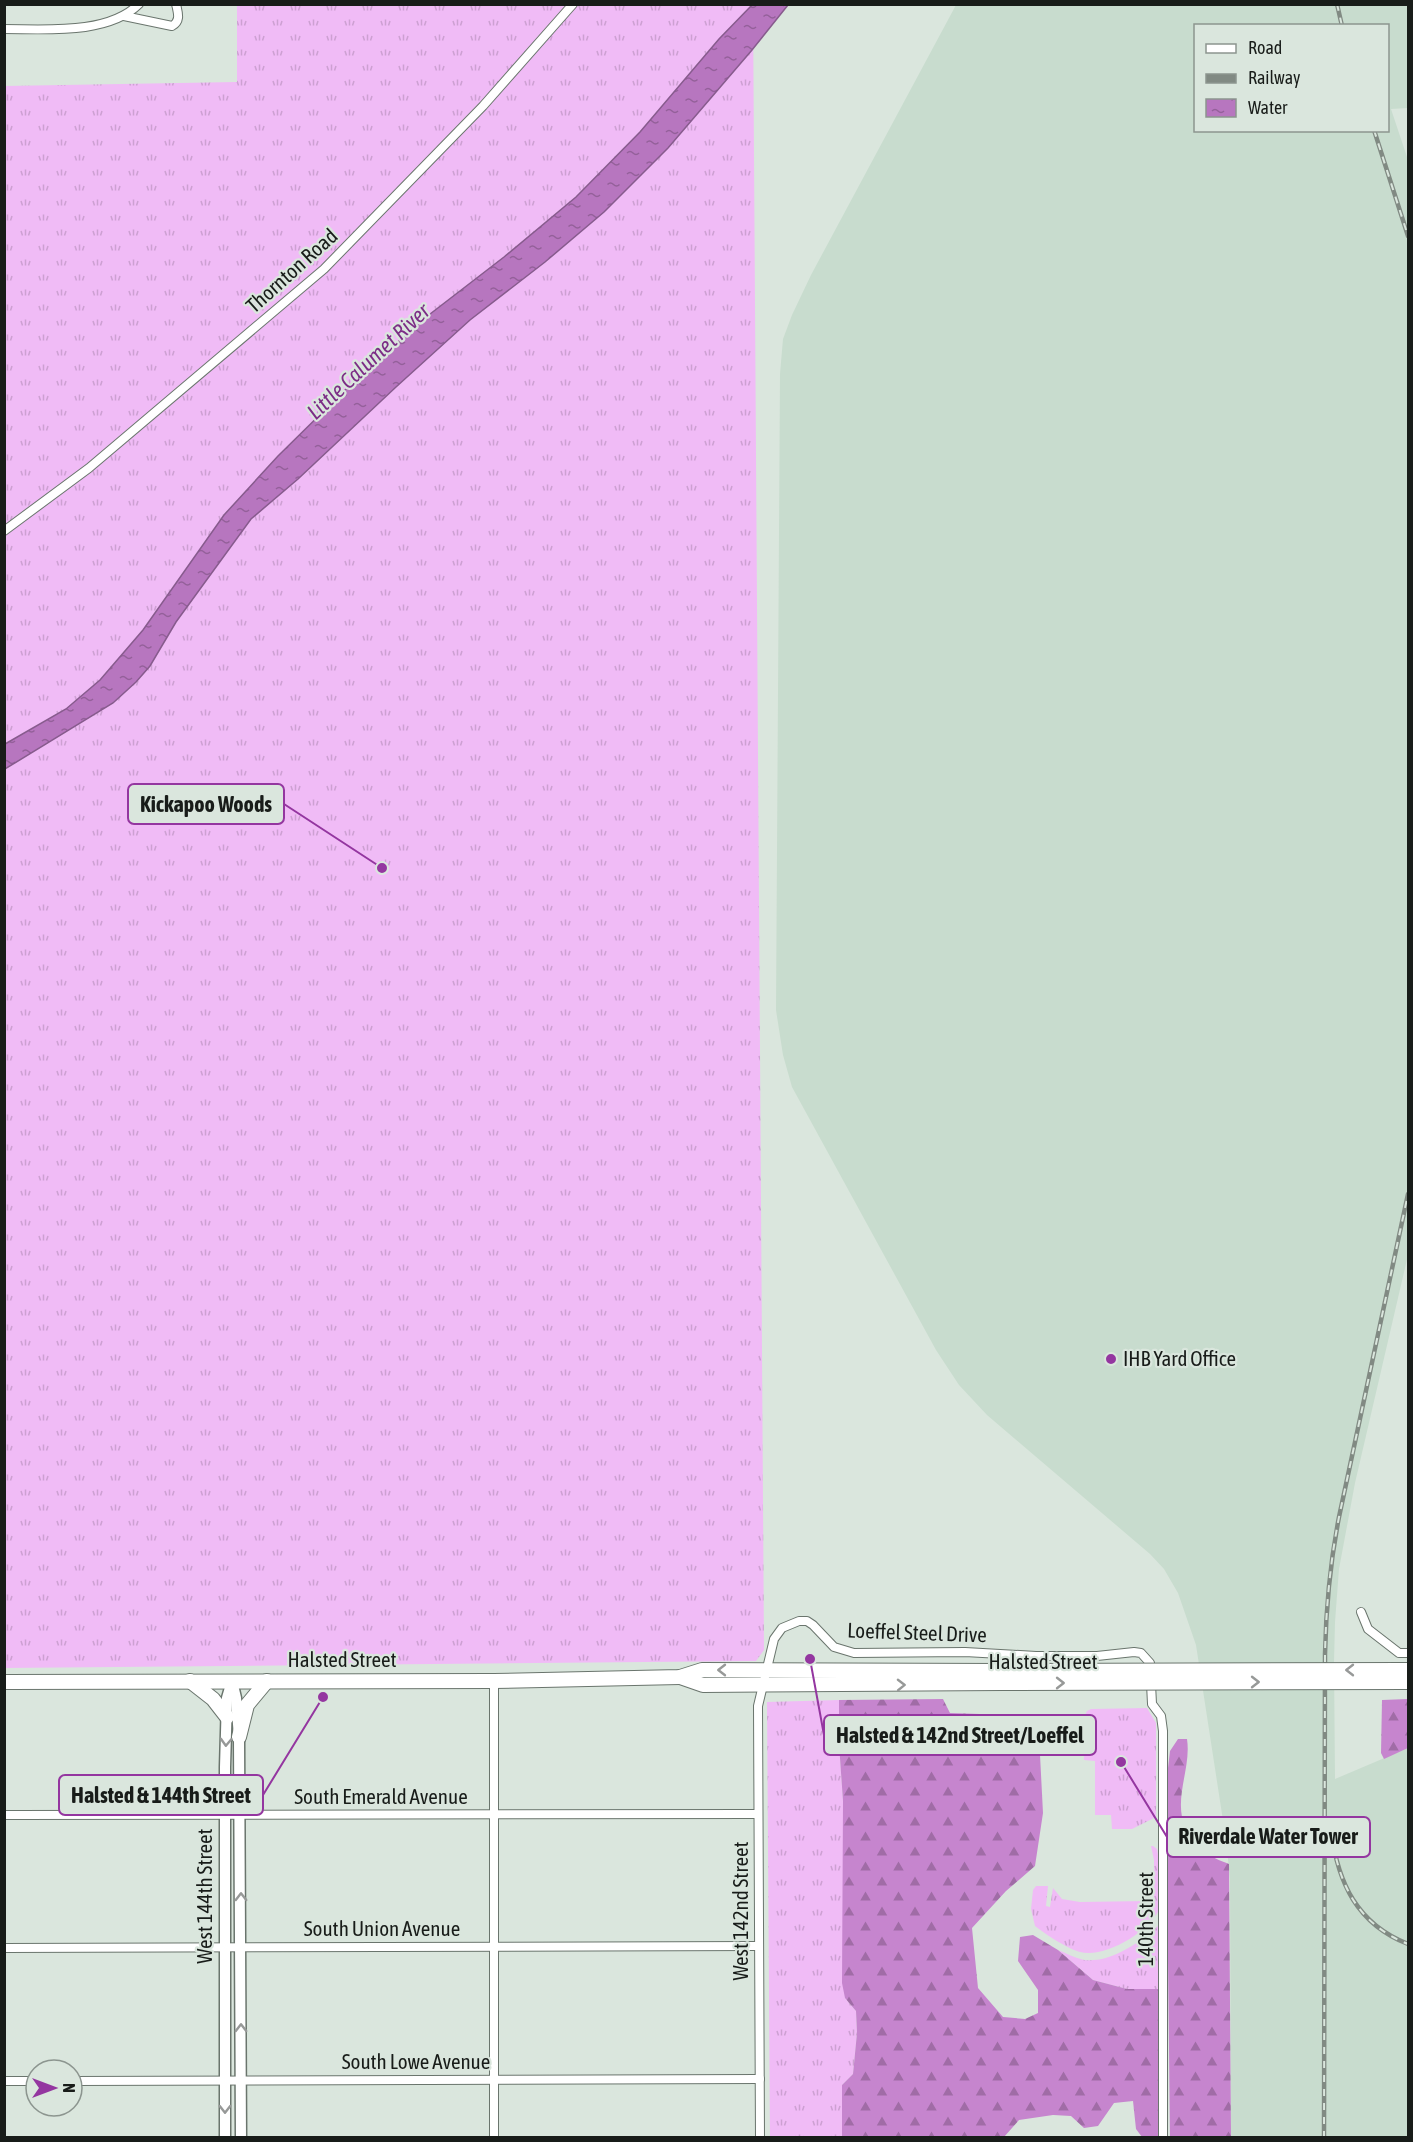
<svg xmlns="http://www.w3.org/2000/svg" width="1413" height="2142" font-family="'Asap Condensed',sans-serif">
<defs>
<pattern id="grass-tufts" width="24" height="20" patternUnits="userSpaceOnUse" patternTransform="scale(1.5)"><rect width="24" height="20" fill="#f0bbf6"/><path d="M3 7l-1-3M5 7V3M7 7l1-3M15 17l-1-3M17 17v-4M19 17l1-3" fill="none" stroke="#cda0d2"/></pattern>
<pattern id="forest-firs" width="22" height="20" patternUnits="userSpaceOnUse" patternTransform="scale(1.5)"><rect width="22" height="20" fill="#c685ce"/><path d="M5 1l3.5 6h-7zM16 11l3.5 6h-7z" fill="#a06ca6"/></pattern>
<pattern id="water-ripples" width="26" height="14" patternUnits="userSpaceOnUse" patternTransform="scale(1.5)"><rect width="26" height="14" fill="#b776bf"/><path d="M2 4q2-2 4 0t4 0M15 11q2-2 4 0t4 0" fill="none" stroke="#94609a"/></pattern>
</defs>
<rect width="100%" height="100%" fill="#dae6dd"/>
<path fill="#c8dcce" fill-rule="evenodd" d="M956 5H1408V108L1391 109 1408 160V1255L1355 1483 1339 1569 1335 1622 1334 1662 1335 1779 1408 1748V2137H1231L1230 1879 1226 1840 1196 1645 1178 1593 1164 1569 1150 1554 987 1415 959 1385 936 1350 792 1087 783 1055 776 1010 780 374 783 339 792 315 811 275ZM1196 26H1388V130H1196Z"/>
<g fill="url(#grass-tufts)">
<polygon points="237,5 753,5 764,1650 756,1661 5,1668 4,86 237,82"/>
<polygon points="839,1700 839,1744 843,1801 845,1998 856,2011 857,2033 853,2074 842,2085 842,2137 770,2137 767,1702"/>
<polygon points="1147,1708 1156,1723 1156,1817 1132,1829 1112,1829 1111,1815 1095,1815 1095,1761 1084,1760 1084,1754 1092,1752 1091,1718 1084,1717 1087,1711 1091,1709"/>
<path d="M1151 1846H1153L1157 1849 1158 1855 1159 1910C1147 1933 1106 1958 1080 1952 1068 1949 1045 1934 1035 1926L1031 1909 1033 1890 1036 1886H1048L1046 1906 1050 1907 1053 1888 1062 1899 1080 1902 1147 1901 1154 1899V1860Z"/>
<path d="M1159 1925V1989H1127L1093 1980 1058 1950C1066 1953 1075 1958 1084 1960 1112 1963 1140 1942 1159 1925Z"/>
</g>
<g fill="url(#forest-firs)">
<polygon points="943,1699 950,1713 1038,1716 1043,1813 1035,1866 1006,1891 972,1928 978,1988 1003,2017 1025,2019 1038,2013 1038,1990 1018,1961 1020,1937 1033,1935 1058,1950 1093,1980 1127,1989 1159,1989 1158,2137 1142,2137 1136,2129 1133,2101 1114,2103 1098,2126 1084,2128 1071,2116 1053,2115 1019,2120 1004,2137 842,2137 842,2085 853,2074 857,2033 856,2011 845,1998 842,1983 843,1801 839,1744 839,1700"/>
<polygon points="1408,1699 1408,1748 1384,1759 1381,1753 1382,1700"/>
<path d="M1178 1739H1187C1191 1765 1177 1791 1182 1817 1183 1823 1187 1829 1190 1834 1200 1853 1209 1856 1229 1864L1231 2137H1170L1166 1785 1170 1751Z"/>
</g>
<polygon fill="url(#water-ripples)" stroke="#875b8d" stroke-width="1.5" points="752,5 788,5 752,50 668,148 604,212 545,262 470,320 396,387 298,479 251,519 176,622 150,666 136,682 113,703 5,769 5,744 66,709 100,680 143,630 224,515 278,456 346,389 421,321 504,257 576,197 640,132 719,39"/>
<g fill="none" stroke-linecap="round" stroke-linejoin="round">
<g stroke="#6a756d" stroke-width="10">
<g id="minor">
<path d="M124 16 172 26C181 21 178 13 176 4"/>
<path d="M4 29C45 29 108 35 139 4"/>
<polyline points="4,531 89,468 324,269 483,106 573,4"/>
<polyline points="1361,1612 1368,1629 1399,1653 1408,1653"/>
<polyline points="4,1815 758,1814"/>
<polyline points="4,1948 759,1946"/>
<polyline points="4,2081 36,2081"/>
<polyline points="72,2081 760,2079"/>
<polyline points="494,2138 494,1681"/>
<polyline points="760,2138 758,1706 774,1639 782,1628 799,1621 807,1621 813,1625 834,1647 854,1653 965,1652 1036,1656 1097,1656 1134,1652 1141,1653 1150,1663 1152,1704 1161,1716 1163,1731 1163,2138"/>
</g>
</g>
<g stroke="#6a756d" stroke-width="13">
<g id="tertiary">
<polyline points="232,1681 236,1698 239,1737 241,2138"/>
<polyline points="225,2138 225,1767 227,1698 232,1681"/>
</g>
</g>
<g stroke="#6a756d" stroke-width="16">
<g id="primary">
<polyline points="680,1677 703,1685 1002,1683"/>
<polyline points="190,1681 213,1699 227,1717"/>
<polyline points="4,1682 494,1681 680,1677 702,1670 1001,1671"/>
<polyline points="239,1737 247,1705 267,1681"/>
</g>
</g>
<use href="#minor" stroke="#fff" stroke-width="8"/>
<use href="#tertiary" stroke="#fff" stroke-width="10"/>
<use href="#primary" stroke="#fff" stroke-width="14"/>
<g stroke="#818a83" stroke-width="4.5">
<g id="rail">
<polyline points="1337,4 1342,26"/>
<polyline points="1374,130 1408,236"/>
<path d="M1331 1831C1338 1883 1357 1924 1408 1944"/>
<path d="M1324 2138 1325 1654C1326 1608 1330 1563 1339 1517L1408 1194"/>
</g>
</g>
<use href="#rail" stroke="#dae6dd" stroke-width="2" stroke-dasharray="7" stroke-linecap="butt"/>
<g stroke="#6a756d" stroke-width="16" stroke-linecap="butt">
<g id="primary-bridge">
<polyline points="1001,1671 1408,1670"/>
<polyline points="1002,1683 1408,1682"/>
</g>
</g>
<use href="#primary-bridge" stroke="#fff" stroke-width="14"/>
</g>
<defs><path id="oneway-chevron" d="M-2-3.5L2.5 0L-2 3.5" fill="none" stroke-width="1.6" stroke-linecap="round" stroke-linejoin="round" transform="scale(1.5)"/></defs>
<g stroke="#979998">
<use href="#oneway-chevron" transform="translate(722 1670) rotate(180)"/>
<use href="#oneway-chevron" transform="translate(1350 1670) rotate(180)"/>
<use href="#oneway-chevron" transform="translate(1255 1682)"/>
<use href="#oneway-chevron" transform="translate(1060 1683)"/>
<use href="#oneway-chevron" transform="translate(901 1685) rotate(-1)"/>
<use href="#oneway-chevron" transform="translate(226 1742) rotate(92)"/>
<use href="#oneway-chevron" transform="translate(241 1897) rotate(-90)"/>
<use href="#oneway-chevron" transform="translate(241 2028) rotate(-90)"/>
<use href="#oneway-chevron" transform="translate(225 2109) rotate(90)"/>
</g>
<circle fill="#9436a0" stroke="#dae6dd" stroke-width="2" cx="1111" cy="1359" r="6"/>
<g text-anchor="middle" stroke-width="4.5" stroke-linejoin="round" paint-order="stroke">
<g font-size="21" fill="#181c19" stroke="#dae6dd">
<text transform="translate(292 271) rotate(-42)" y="7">Thornton Road</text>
<text transform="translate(917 1633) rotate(2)" y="7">Loeffel Steel Drive</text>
<text x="342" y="1667">Halsted Street</text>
<text x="1043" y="1669">Halsted Street</text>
<text x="381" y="1804">South Emerald Avenue</text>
<text transform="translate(205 1896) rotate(-90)" y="7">West 144th Street</text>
<text transform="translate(741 1911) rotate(-90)" y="7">West 142nd Street</text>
<text transform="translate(1146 1919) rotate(-90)" y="7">140th Street</text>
<text x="382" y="1936">South Union Avenue</text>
<text x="416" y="2069">South Lowe Avenue</text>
</g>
<g font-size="21" fill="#181c19" stroke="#dae6dd" text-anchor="start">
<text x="1123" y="1366">IHB Yard Office</text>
</g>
<g font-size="22" font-style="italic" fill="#7c2d86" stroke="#dae6dd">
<text transform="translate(368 361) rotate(-43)" y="8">Little Calumet River</text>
</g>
</g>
<path fill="none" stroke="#9436a0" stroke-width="2" d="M382 868L284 804M810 1659L824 1735M323 1697L263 1795M1121 1762L1167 1837"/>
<g fill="#9436a0" stroke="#dae6dd" stroke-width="2">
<circle cx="382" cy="868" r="6"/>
<circle cx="810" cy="1659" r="6"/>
<circle cx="323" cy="1697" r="6"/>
<circle cx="1121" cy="1762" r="6"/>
</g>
<g fill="#dae6dd" stroke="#9436a0" stroke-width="2">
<rect x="128" y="784" width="156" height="40" rx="6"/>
<rect x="824" y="1715" width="272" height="40" rx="6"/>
<rect x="59" y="1775" width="204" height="40" rx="6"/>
<rect x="1167" y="1817" width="203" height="40" rx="6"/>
</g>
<g font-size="22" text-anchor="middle" font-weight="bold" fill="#181c19">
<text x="206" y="812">Kickapoo Woods</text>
<text x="960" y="1743">Halsted &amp; 142nd Street/Loeffel</text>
<text x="161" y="1803">Halsted &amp; 144th Street</text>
<text x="1268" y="1844">Riverdale Water Tower</text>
</g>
<rect width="1413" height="2142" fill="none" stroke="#181c19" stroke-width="12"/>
<rect x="1194" y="24" width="195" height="108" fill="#dae6dd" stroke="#8c958f" stroke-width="1.5"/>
<rect x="1206" y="44" width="30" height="9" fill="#ffffff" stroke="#8c958f" stroke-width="1.5"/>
<text x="1248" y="54" font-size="18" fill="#181c19">Road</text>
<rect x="1206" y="74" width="30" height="9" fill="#818a83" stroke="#8c958f" stroke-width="1.5"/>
<text x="1248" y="84" font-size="18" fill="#181c19">Railway</text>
<rect x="1206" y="99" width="30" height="18" fill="url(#water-ripples)" stroke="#8c958f" stroke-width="1.5"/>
<text x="1248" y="114" font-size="18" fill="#181c19">Water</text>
<g transform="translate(54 2088) rotate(90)"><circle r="28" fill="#dae6dd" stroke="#8c958f" stroke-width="1.5"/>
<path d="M0-4.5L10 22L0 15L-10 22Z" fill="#9436a0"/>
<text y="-9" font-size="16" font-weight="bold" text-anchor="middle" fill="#181c19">N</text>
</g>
</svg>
